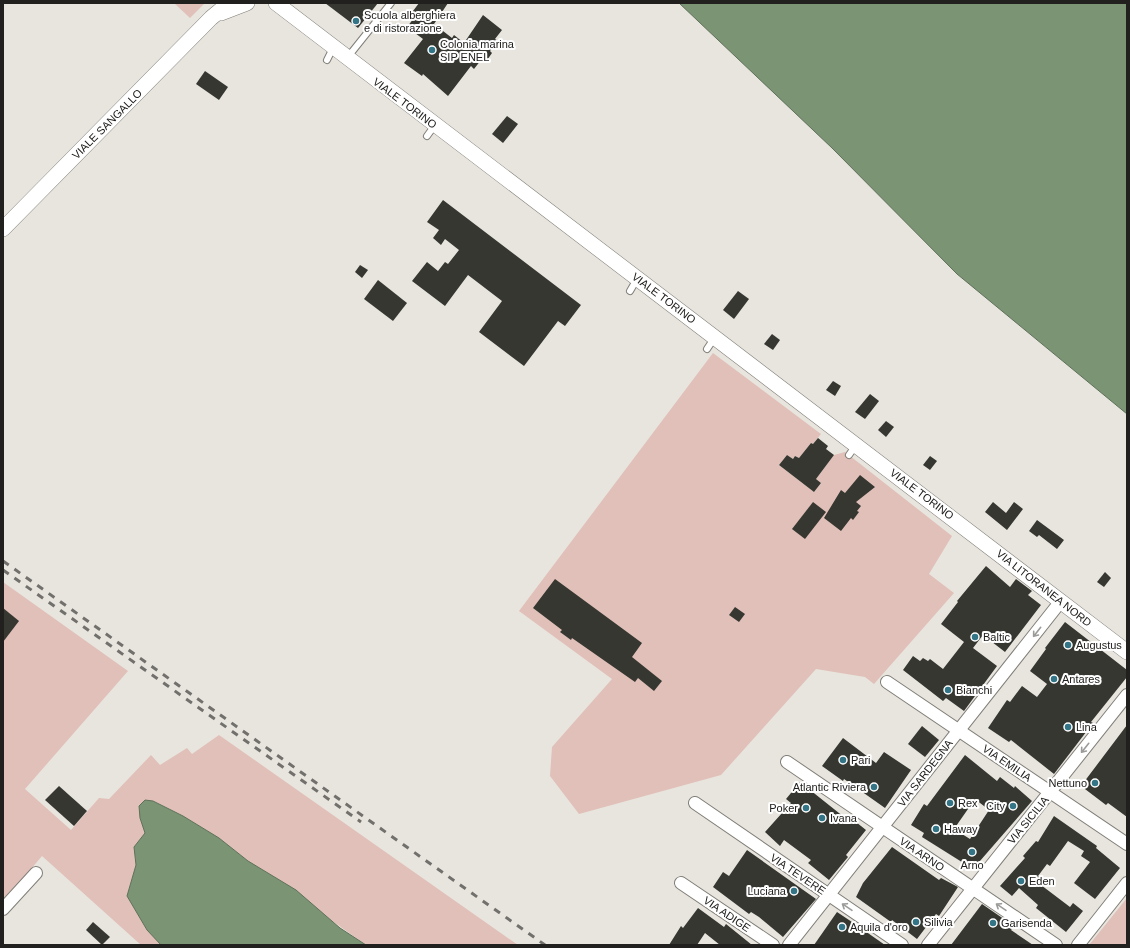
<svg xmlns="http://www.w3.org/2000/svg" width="1130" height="948" font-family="Helvetica,sans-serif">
<rect width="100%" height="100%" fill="#e8e5de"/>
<g fill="#e0c0b8">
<polygon points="174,3 205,3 190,18"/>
<polygon points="713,353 821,434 813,444 811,443 799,458 795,456 793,459 787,455 779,465 814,492 821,483 816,479 834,455 845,452 952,536 929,574 954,593 874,684 865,677 816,669 721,775 579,814 550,776 552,747 612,679 519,611"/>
<polygon points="3,582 128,671 25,789 71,830 99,798 109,799 151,755 160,765 187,748 192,754 219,735 518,945 366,945 248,861 219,838 183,816 153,801 140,818 145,833 134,847 136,865 127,896 147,930 161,945 141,945 42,856 3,902"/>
<polygon points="1127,898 1127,945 1089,945"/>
</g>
<g fill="#7a9474" stroke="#5f715a">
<polygon points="679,3 1127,3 1127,414 957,274 832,148"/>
<polygon points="145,800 153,801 183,816 219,838 248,861 296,890 340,928 366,945 161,945 147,930 127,896 136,865 134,847 145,833 140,818 139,806"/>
</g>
<g fill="#363731" fill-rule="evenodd">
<polygon points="325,3 378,3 358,28"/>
<polygon points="419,3 448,3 434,24 452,38 454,35 464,43 483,15 502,30 495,39 498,41 490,51 492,53 485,63 481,60 474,69 471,66 448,96 423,74 422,76 404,63 423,39 407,27 414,18 410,15"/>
<polygon points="205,71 228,87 219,100 196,84"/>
<polygon points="507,116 518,124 503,143 492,134"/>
<polygon points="443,200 581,305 565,326 558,321 524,366 479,332 502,301 468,275 445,306 412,281 427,262 438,271 445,262 448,264 459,250 445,239 441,245 433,238 439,230 427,222"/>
<polygon points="360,265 368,270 362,278 355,272"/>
<polygon points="378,280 407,303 393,321 364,299"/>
<polygon points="738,291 749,299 734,319 723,310"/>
<polygon points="772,334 780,340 773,350 764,344"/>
<polygon points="833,381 841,386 835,396 826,390"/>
<polygon points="870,394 879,401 865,419 855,412"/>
<polygon points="886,421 894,427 886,437 878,430"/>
<polygon points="818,438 828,446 826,449 834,455 816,479 821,483 814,492 779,465 787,455 793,459 795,456 799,458 811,443 813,444"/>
<polygon points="930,456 937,461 930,470 923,465"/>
<polygon points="860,475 875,487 856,502 861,506 857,511 859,512 853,520 851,518 841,531 824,518 841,490 845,493"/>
<polygon points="813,502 826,512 805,539 792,529"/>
<polygon points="993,502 1006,513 1014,502 1023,509 1007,530 985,512"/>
<polygon points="1037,520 1064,540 1057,549 1039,535 1037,537 1029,531"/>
<polygon points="986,566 1010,587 1016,579 1032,591 1028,595 1041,605 1005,652 983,635 973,648 997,666 964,711 946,698 943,701 903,670 913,656 920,661 923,658 928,661 930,659 943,669 964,642 941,624 958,602 957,601"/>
<polygon points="1105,572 1111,578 1104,587 1097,582"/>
<polygon points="555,579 642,643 632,657 662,681 654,691 638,678 635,682 572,638 571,640 560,632 562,630 533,608"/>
<polygon points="735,607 745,614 739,622 729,615"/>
<polygon points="3,608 19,621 3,642"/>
<polygon points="1065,622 1127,670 1127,677 1091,722 1093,723 1054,774 1011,740 1009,742 988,728 1007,700 1010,702 1022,686 1037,697 1047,684 1030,671 1046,649 1045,648"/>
<polygon points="1127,725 1127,817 1108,803 1106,805 1081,786"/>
<polygon points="922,726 939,740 925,757 908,744"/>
<polygon points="843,738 876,763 884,752 911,770 885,808 844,779 843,781 822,766"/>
<path d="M965 755 997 781 1000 777 1014 788 1015 786 1032 801 973 869 922 837 924 833 911 825 924 804 927 806ZM975 799 989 810 970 839 954 829Z"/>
<polygon points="800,782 849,821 851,818 866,830 846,855 848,857 829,880 808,863 811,860 784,840 780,846 765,832 791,803 786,799"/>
<polygon points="59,786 87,811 74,826 45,800"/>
<polygon points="1054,816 1097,846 1096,848 1120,868 1095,899 1074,883 1090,862 1081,856 1084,851 1068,841 1050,866 1047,864 1038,876 1040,878 1037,882 1070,907 1073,903 1083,911 1066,932 1036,908 1038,905 1019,888 1012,896 1000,886 1025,858 1023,856 1036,841 1038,842"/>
<polygon points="892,847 939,880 941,878 958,887 939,916 936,914 917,939 892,920 891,922 856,897 863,883"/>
<polygon points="747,850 816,899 783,937 759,917 751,912 749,914 713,887 723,872 729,876"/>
<polygon points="982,904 1014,926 1011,930 1033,945 951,945"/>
<polygon points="698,908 724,927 726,924 752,945 720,945 705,933 697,945 669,945 681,926 683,928"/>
<polygon points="837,912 855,924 885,945 814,945"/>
<polygon points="93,922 110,937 102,945 86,930"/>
</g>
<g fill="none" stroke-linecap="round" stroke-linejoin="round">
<g stroke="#817f78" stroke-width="8">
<g id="service">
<polyline points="347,58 391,3"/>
<polyline points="327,60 333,48"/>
<polyline points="427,136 435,125"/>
<polyline points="630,291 637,279"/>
<polyline points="707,349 715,337"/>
<polyline points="849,455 856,445"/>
</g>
</g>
<g stroke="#817f78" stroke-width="14">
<g id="minor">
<polyline points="887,682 1127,844"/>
<polyline points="787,762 1056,945"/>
<polyline points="695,803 902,945"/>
<polyline points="681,883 773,945"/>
<polyline points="3,909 36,873"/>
<polyline points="789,945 1061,601"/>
<polyline points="928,945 1127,695"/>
<polyline points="1078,945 1127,883"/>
</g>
</g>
<g stroke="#817f78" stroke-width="16">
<g id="tertiary">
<polyline points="276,3 1127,652"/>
<polyline points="221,13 247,3"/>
<polyline points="3,229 211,18 229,3"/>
</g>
</g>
<use href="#service" stroke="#fff" stroke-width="6"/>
<use href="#minor" stroke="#fff" stroke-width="12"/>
<use href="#tertiary" stroke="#fff" stroke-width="15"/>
<g stroke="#72706c" stroke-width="3" stroke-dasharray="7 7" stroke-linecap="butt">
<polyline points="3,561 545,945"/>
<polyline points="3,570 361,822"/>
</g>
</g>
<defs><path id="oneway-shaft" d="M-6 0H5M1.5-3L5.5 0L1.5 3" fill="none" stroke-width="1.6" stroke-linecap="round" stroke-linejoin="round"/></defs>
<g stroke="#9b9b9a">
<use href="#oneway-shaft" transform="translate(1037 632) rotate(128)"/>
<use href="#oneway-shaft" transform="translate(1085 748) rotate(129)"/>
<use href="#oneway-shaft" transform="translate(847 907) rotate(-146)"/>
<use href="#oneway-shaft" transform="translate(1001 907) rotate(-146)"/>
</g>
<g fill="#337587" stroke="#fff" stroke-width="1.5">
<circle cx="356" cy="21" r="4"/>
<circle cx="432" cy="50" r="4"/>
<circle cx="975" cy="637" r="4"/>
<circle cx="1068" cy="645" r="4"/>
<circle cx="1054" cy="679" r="4"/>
<circle cx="948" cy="690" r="4"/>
<circle cx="1068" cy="727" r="4"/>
<circle cx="843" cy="760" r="4"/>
<circle cx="1095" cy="783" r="4"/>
<circle cx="874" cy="787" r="4"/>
<circle cx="950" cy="803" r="4"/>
<circle cx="1013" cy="806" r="4"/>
<circle cx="806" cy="808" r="4"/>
<circle cx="822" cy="818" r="4"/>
<circle cx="936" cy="829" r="4"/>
<circle cx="972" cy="852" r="4"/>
<circle cx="1021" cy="881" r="4"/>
<circle cx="794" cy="891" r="4"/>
<circle cx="916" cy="922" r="4"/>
<circle cx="993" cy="923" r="4"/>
<circle cx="842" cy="927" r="4"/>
</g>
<g text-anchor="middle" stroke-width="4" stroke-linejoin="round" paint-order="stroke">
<g font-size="11" fill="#21201e" stroke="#fff" text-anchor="start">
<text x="364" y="19">Scuola alberghiera<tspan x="364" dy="13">e di ristorazione</tspan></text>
<text x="440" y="48">Colonia marina<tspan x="440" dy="13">SIP ENEL</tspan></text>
<text x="983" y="641">Baltic</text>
<text x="1076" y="649">Augustus</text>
<text x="1062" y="683">Antares</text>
<text x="956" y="694">Bianchi</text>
<text x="1076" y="731">Lina</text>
<text x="851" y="764">Pari</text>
<text x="1087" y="787" text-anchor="end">Nettuno</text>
<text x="866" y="791" text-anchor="end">Atlantic Riviera</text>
<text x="958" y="807">Rex</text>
<text x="1005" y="810" text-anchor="end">City</text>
<text x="798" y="812" text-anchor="end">Poker</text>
<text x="830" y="822">Ivana</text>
<text x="944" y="833">Haway</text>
<text x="972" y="869" text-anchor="middle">Arno</text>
<text x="1029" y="885">Eden</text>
<text x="786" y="895" text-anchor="end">Luciana</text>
<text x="924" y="926">Silivia</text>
<text x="1001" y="927">Garisenda</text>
<text x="850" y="931">Aquila d'oro</text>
</g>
<g font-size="11" fill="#21201e" stroke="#fff">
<text transform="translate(405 103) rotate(37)" y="4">VIALE TORINO</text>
<text transform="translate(107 124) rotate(-45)" y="4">VIALE SANGALLO</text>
<text transform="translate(664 298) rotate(37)" y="4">VIALE TORINO</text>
<text transform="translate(922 494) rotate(37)" y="4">VIALE TORINO</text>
<text transform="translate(1044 588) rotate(38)" y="4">VIA LITORANEA NORD</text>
<text transform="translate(1007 763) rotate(34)" y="4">VIA EMILIA</text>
<text transform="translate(925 773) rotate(-52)" y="4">VIA SARDEGNA</text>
<text transform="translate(1028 820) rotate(-51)" y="4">VIA SICILIA</text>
<text transform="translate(922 854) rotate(34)" y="4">VIA ARNO</text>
<text transform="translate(798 874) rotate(34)" y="4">VIA TEVERE</text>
<text transform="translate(727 914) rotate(34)" y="4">VIA ADIGE</text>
</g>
</g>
<rect width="1130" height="948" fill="none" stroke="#21201e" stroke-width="8"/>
</svg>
